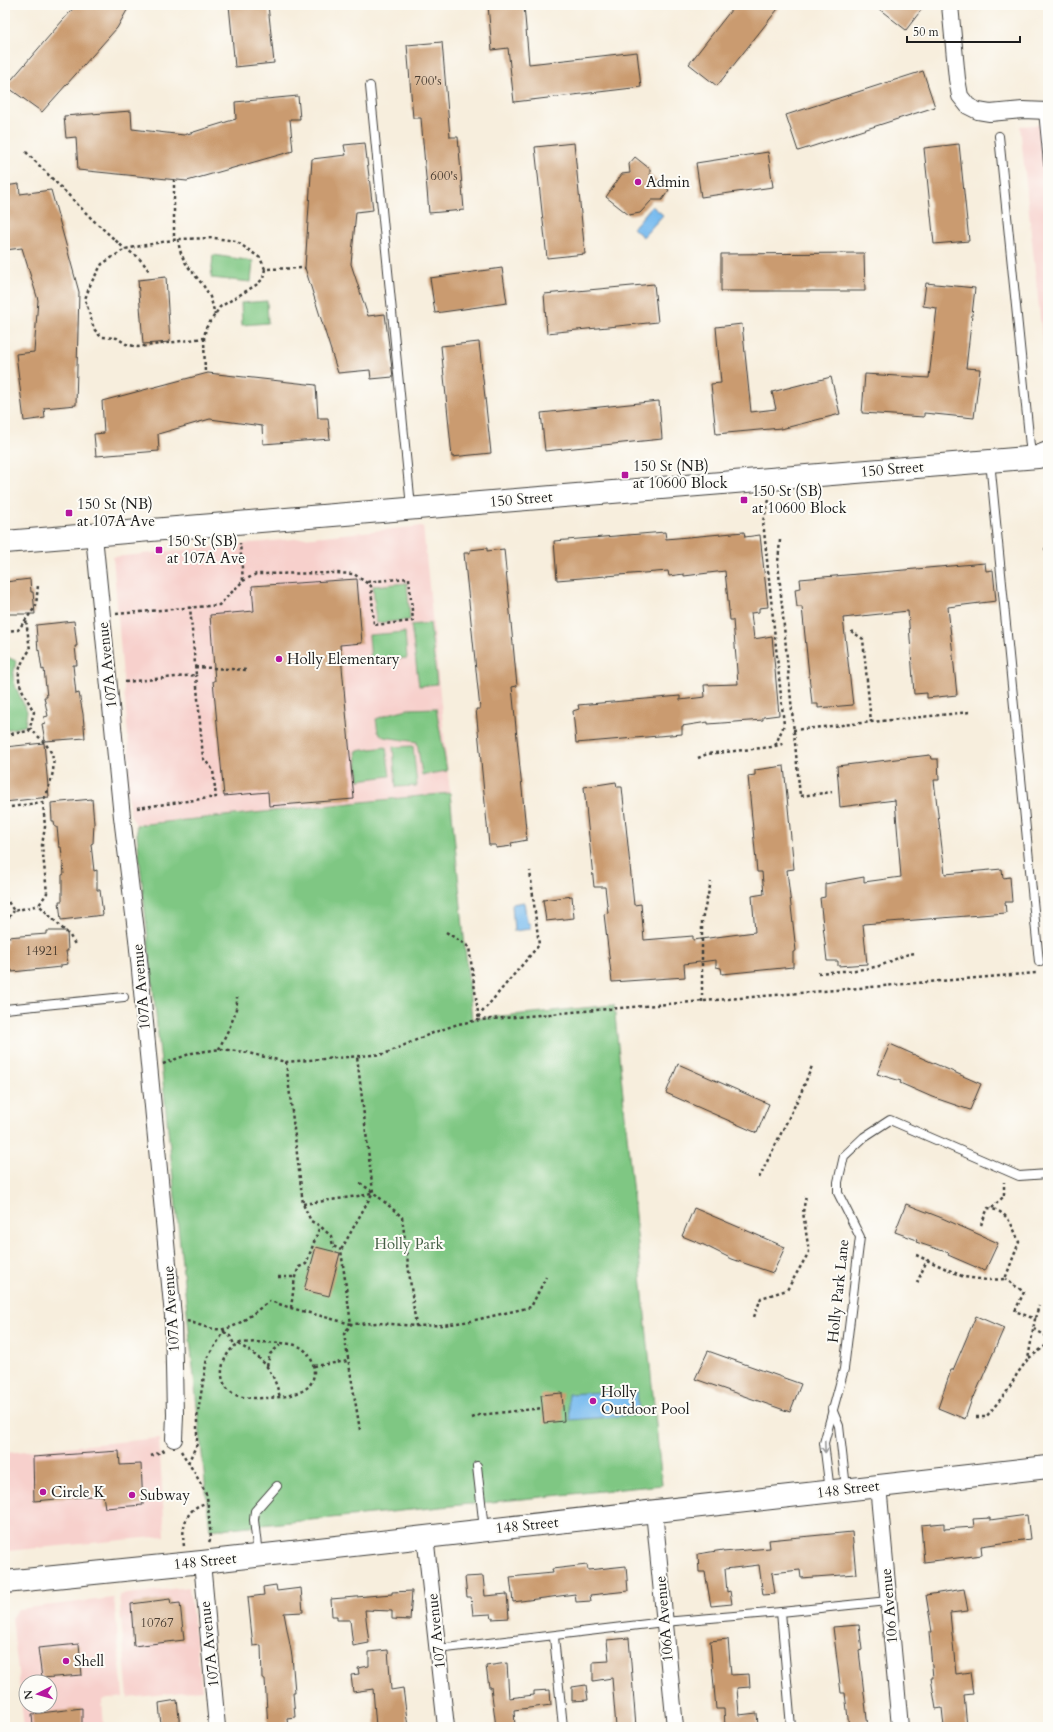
<svg xmlns="http://www.w3.org/2000/svg" width="1053" height="1732" font-family="Cardo,serif">
<rect width="100%" height="100%" fill="#fdfcf7"/>
<filter id="ink" filterUnits="userSpaceOnUse"><feTurbulence type="fractalNoise" baseFrequency=".025" numOctaves="2"/><feDisplacementMap in="SourceGraphic" scale="8" xChannelSelector="R" yChannelSelector="G"/><feConvolveMatrix kernelMatrix="1 2 1 2 8 2 1 2 1" color-interpolation-filters="sRGB"/></filter>
<filter id="wash" filterUnits="userSpaceOnUse"><feTurbulence type="fractalNoise" baseFrequency=".012" numOctaves="4" result="noise"/><feDisplacementMap in="SourceGraphic" scale="16" xChannelSelector="R" yChannelSelector="G"/><feGaussianBlur stdDeviation="0.9" result="paint"/><feColorMatrix in="noise" values="0 0 0 0 0 0 0 0 0 0 0 0 0 0 0 0 0 1.4 0 .05"/><feComposite in="paint" operator="in"/></filter>
<g filter="url(#wash)">
<rect width="100%" height="100%" fill="#f7eedd"/>
<g fill="#f7d0cc" fill-rule="evenodd">
<polygon points="1048,124 1048,394 1020,126"/>
<polygon points="423,526 450,793 136,825 130,814 126,778 130,761 113,557"/>
<polygon points="159,1438 165,1536 7,1551 5,1536 5,1453"/>
<polygon points="189,1587 202,1690 128,1698 119,1595"/>
<path d="M114 1598 123 1697 102 1700 104 1727H24L12 1617 18 1609ZM26 1682H50V1706H26Z"/>
</g>
<g fill="#7fc783" stroke="#4e7250">
<polygon points="213,255 253,261 251,282 211,278"/>
<polygon points="267,301 268,323 242,325 241,303"/>
<polygon points="407,583 410,620 376,623 373,586"/>
<polygon points="430,623 437,684 419,686 411,625"/>
<polygon points="405,632 407,658 371,662 369,635"/>
<polygon points="5,656 16,661 13,677 16,688 27,711 25,726 5,730"/>
<polygon points="436,708 447,771 422,775 417,742 384,737 378,732 376,719 392,713 408,709"/>
<polygon points="413,746 417,786 396,787 393,747"/>
<polygon points="386,747 390,776 359,780 356,751"/>
<polygon points="450,793 472,1019 614,1005 662,1485 210,1530 136,825"/>
</g>
<g fill="#79bcef" stroke="#4a6c86">
<polygon points="652,206 663,215 643,237 633,228"/>
<polygon points="524,902 527,922 530,924 530,929 514,931 512,904"/>
<polygon points="637,1390 639,1415 570,1420 568,1394"/>
</g>
<g id="blocks">
<g fill="#ca9b6f">
<polygon points="76,5 130,5 117,28 42,112 6,86"/>
<polygon points="229,5 268,5 274,63 235,67"/>
<polygon points="488,5 524,5 529,64 637,52 641,87 514,102 508,48 492,50"/>
<polygon points="735,5 781,5 717,86 689,64"/>
<polygon points="874,5 925,5 906,30"/>
<polygon points="442,42 450,137 458,137 464,210 429,213 421,118 413,118 407,45"/>
<polygon points="923,71 935,107 798,151 786,115"/>
<polygon points="298,96 300,119 290,119 293,151 187,181 78,170 76,137 66,138 64,116 131,111 132,129 184,135 236,119 235,102"/>
<polygon points="365,143 373,210 356,212 351,264 368,316 385,314 393,377 371,379 370,370 338,373 305,268 312,159 346,155 344,145"/>
<polygon points="574,143 585,254 547,258 535,147"/>
<polygon points="959,144 969,241 934,244 924,148"/>
<polygon points="768,152 773,187 701,197 696,163"/>
<polygon points="635,157 650,169 650,175 669,190 662,200 652,200 640,213 629,215 606,197 622,174 630,173 629,164"/>
<polygon points="19,184 20,194 51,190 79,292 76,405 44,408 45,418 24,421 16,354 34,352 38,300 22,248 5,250 5,186"/>
<polygon points="864,253 865,291 721,291 721,254"/>
<polygon points="502,268 507,303 435,313 430,278"/>
<polygon points="166,277 170,342 143,344 138,280"/>
<polygon points="926,283 975,288 966,368 980,369 974,418 924,413 924,417 862,413 865,374 929,378 937,308 923,306"/>
<polygon points="654,284 658,322 547,333 544,294"/>
<polygon points="742,324 751,412 776,409 772,392 831,377 840,414 781,429 781,428 716,434 711,384 721,383 716,327"/>
<polygon points="479,342 491,453 452,457 441,346"/>
<polygon points="208,373 316,385 318,418 328,418 330,439 263,444 262,426 210,419 158,434 159,451 96,456 94,434 104,433 102,401"/>
<polygon points="659,401 662,439 545,451 541,413"/>
<polygon points="665,532 666,539 744,532 745,537 760,535 768,607 759,608 759,612 751,613 754,639 772,636 779,715 763,717 763,720 708,724 708,722 682,726 682,734 576,743 573,711 579,709 578,705 680,696 680,700 705,697 704,685 738,684 733,620 730,620 725,571 684,576 684,574 669,576 668,571 557,580 554,541"/>
<polygon points="487,548 487,551 504,549 517,686 512,687 527,840 511,843 512,846 496,848 496,845 489,845 476,709 480,709 464,553 470,553 470,550"/>
<polygon points="985,563 986,571 993,570 996,601 948,607 957,695 927,698 927,693 914,694 908,611 843,618 853,705 818,708 818,704 812,704 802,607 797,607 795,589 801,588 800,579"/>
<polygon points="30,579 31,592 33,592 35,614 5,614 5,582"/>
<polygon points="357,579 362,643 340,645 354,799 269,806 268,792 224,796 213,681 215,681 210,615 254,611 252,586"/>
<polygon points="74,621 77,646 75,646 77,665 73,665 76,694 79,693 83,714 85,738 45,741 42,724 45,723 44,717 48,716 44,697 47,697 44,669 42,670 39,650 38,651 36,625"/>
<polygon points="44,743 49,797 5,802 5,747"/>
<polygon points="930,755 931,759 938,759 939,780 934,780 945,874 1002,869 1003,878 1010,877 1012,902 1005,902 1006,913 863,924 867,964 838,966 838,961 827,961 820,898 825,897 825,884 864,877 864,882 901,877 895,800 840,807 837,766"/>
<polygon points="784,766 794,869 787,870 796,951 793,952 793,967 722,974 721,968 716,967 716,960 684,964 685,977 612,982 604,914 608,913 605,887 594,887 584,787 616,782 617,787 622,787 634,905 641,904 644,940 693,936 693,940 755,932 752,896 764,894 762,872 757,872 748,776 755,775 755,770"/>
<polygon points="92,799 94,823 93,843 91,844 94,871 97,870 97,890 100,890 103,915 61,920 59,901 62,901 62,875 64,874 61,847 59,847 57,827 55,827 54,821 52,821 51,803"/>
<polygon points="572,896 574,918 546,921 543,900"/>
<polygon points="47,931 67,931 68,951 66,951 68,964 61,965 61,967 12,972 12,970 5,970 5,943 7,943 7,937 47,934"/>
<polygon points="890,1044 981,1084 970,1110 932,1097 900,1083 901,1081 877,1074"/>
<polygon points="678,1064 769,1104 757,1133 666,1093"/>
<polygon points="906,1204 942,1218 998,1243 985,1271 948,1255 949,1253 916,1242 917,1240 895,1232"/>
<polygon points="694,1208 785,1247 773,1273 732,1259 704,1245 682,1236"/>
<polygon points="316,1247 340,1253 329,1296 304,1290"/>
<polygon points="976,1316 1004,1328 974,1397 973,1396 965,1419 938,1408 951,1370 953,1370"/>
<polygon points="708,1351 801,1384 790,1412 695,1379"/>
<polygon points="562,1393 564,1421 544,1423 541,1395"/>
<polygon points="119,1451 120,1465 141,1464 143,1505 105,1508 103,1495 34,1501 33,1457"/>
<polygon points="1027,1515 1030,1539 981,1546 982,1555 924,1562 921,1525 944,1523 944,1529 974,1527 973,1519 990,1518 990,1520"/>
<polygon points="852,1532 856,1574 801,1578 800,1570 772,1573 775,1594 763,1595 759,1565 725,1569 727,1592 730,1591 732,1604 711,1606 705,1572 699,1572 698,1554 723,1550 723,1552 770,1548 769,1540"/>
<polygon points="587,1565 588,1570 626,1566 628,1591 590,1595 591,1601 576,1602 575,1594 513,1602 510,1577 553,1573 552,1569"/>
<polygon points="483,1576 485,1596 507,1594 509,1618 492,1619 491,1614 473,1615 471,1597 467,1597 465,1577"/>
<polygon points="276,1585 277,1591 301,1588 303,1612 284,1613 292,1656 295,1692 293,1692 295,1717 287,1718 288,1727 268,1727 265,1679 262,1678 261,1645 253,1646 248,1597 264,1595 263,1587"/>
<polygon points="964,1589 968,1611 950,1613 951,1623 956,1674 970,1672 973,1694 964,1695 967,1727 944,1727 942,1708 936,1709 931,1678 933,1678 929,1632 932,1632 926,1595"/>
<polygon points="412,1591 410,1620 392,1619 392,1611 365,1610 369,1643 353,1646 350,1620 337,1620 337,1616 332,1616 331,1599 392,1594 392,1592"/>
<polygon points="170,1599 171,1604 180,1603 184,1640 134,1646 131,1604"/>
<polygon points="859,1625 862,1650 859,1651 868,1727 849,1727 845,1693 841,1693 833,1627"/>
<polygon points="629,1638 636,1727 616,1727 612,1678 593,1681 593,1662 609,1661 607,1640"/>
<polygon points="728,1639 731,1675 749,1674 750,1687 737,1688 739,1715 757,1713 758,1727 725,1727 724,1709 716,1709 710,1641"/>
<polygon points="79,1644 82,1675 42,1678 38,1648"/>
<polygon points="388,1650 391,1690 403,1688 408,1727 376,1727 373,1689 353,1692 351,1675 359,1674 358,1668 369,1666 369,1652"/>
<polygon points="507,1663 509,1698 534,1695 534,1691 550,1690 551,1705 514,1710 515,1727 496,1727 491,1687 489,1687 486,1666"/>
<polygon points="586,1685 588,1700 572,1701 572,1687"/>
<polygon points="177,1700 180,1727 161,1727 159,1703"/>
<polygon points="82,1708 82,1727 33,1727 32,1714"/>
</g>
</g>
</g>
<g filter="url(#ink)">
<use href="#blocks" fill-opacity="0" stroke="#3d3c39" stroke-width="1"/>
<g fill="none" stroke-linecap="round" stroke-linejoin="round">
<g stroke="#3d3c39" stroke-width="10">
<g id="service">
<polyline points="370,86 411,507"/>
<polyline points="1043,111 1048,163"/>
<polyline points="999,136 1031,456"/>
<polyline points="990,461 1039,962"/>
<polyline points="5,1009 124,997"/>
<polyline points="832,1409 839,1426 846,1488"/>
<polyline points="477,1466 484,1529"/>
<polyline points="830,1491 824,1443 844,1369 860,1237 838,1193 838,1182 844,1156 864,1137 890,1120 1019,1176 1048,1174"/>
<polyline points="258,1555 254,1520 255,1511 277,1486"/>
<polyline points="554,1637 563,1727"/>
<polyline points="438,1649 664,1622 781,1612"/>
<polyline points="791,1727 781,1612 888,1601"/>
</g>
</g>
<g stroke="#3d3c39" stroke-width="18">
<g id="minor">
<polyline points="950,5 957,79 960,96 968,106 978,111 990,113 1023,110 1048,111"/>
<polyline points="94,536 122,817 137,939 173,1316 175,1415 174,1439"/>
<polyline points="878,1485 900,1727"/>
<polyline points="654,1511 675,1727"/>
<polyline points="425,1535 446,1727"/>
<polyline points="202,1562 217,1727"/>
</g>
</g>
<g stroke="#3d3c39" stroke-width="24">
<g id="secondary">
<polyline points="5,542 1038,457 1048,453"/>
<polyline points="5,1582 202,1562 1048,1467"/>
</g>
</g>
<g stroke="#3d3c39" stroke-width="2.5" stroke-dasharray="3 3" stroke-linecap="butt">
<polyline points="26,152 92,219 125,249 137,256 144,264 149,271"/>
<polyline points="174,179 174,239"/>
<path d="M178 239C181 267 196 272 208 293 212 300 213 308 215 315"/>
<polyline points="265,269 263,279 256,285 220,307 206,328 204,338 138,347 126,344 117,338 101,337 94,329 85,299 91,283 102,264 125,249 178,239 214,238 236,241 260,258 265,269 305,268"/>
<polyline points="204,338 205,374"/>
<polyline points="769,500 763,521 784,725 775,746"/>
<polyline points="780,540 778,563 800,796 832,792"/>
<polyline points="1044,549 1048,549"/>
<polyline points="243,581 256,574 336,573 354,574 371,586 374,625 413,621 409,578 366,582"/>
<polyline points="116,614 219,605 243,581 240,543"/>
<polyline points="5,631 18,630 36,606 38,585"/>
<polyline points="851,631 863,639 871,722"/>
<polyline points="195,667 247,670"/>
<polyline points="125,682 196,675 190,607"/>
<polyline points="793,730 970,712"/>
<path d="M5 735 29 731 34 712C20 686 10 676 30 650L26 620"/>
<polyline points="698,758 707,754 771,747 786,743"/>
<polyline points="43,802 45,827 42,845 47,893 39,905 70,936 76,946"/>
<path d="M5 808 43 802C48 788 57 770 52 755 49 745 37 736 30 728"/>
<polyline points="137,808 216,797 213,770 203,758 196,675"/>
<polyline points="5,897 14,911 39,905"/>
<polyline points="5,922 14,911"/>
<polyline points="446,932 469,947 479,1020"/>
<path d="M818 973C837 971 857 971 875 967 890 964 900 954 916 953"/>
<polyline points="702,1002 702,920 711,882"/>
<polyline points="478,1017 539,945 530,871"/>
<path d="M219 1049C226 1033 238 1015 237 997"/>
<polyline points="286,1062 303,1204 311,1221 320,1226 331,1236 333,1246 341,1250"/>
<polyline points="163,1064 192,1053 221,1049 244,1052 286,1062 384,1054 430,1034 458,1024 479,1020 1036,973"/>
<polyline points="759,1178 801,1093 812,1066"/>
<polyline points="360,1183 373,1192 402,1217 416,1326"/>
<polyline points="303,1204 365,1195 373,1192"/>
<polyline points="992,1208 1004,1196 1004,1182"/>
<path d="M916 1255 964 1277 987 1280 1005 1279 1019 1242C1012 1225 1008 1211 988 1208L981 1225"/>
<polyline points="278,1277 295,1277"/>
<polyline points="917,1283 927,1260"/>
<polyline points="291,1308 295,1277 299,1267 306,1264 320,1226"/>
<polyline points="754,1317 761,1298 787,1290 809,1252 803,1212 806,1195"/>
<polyline points="1035,1318 1039,1306"/>
<path d="M187 1321C198 1324 212 1331 224 1329 241 1326 256 1310 270 1301L291 1308 351 1324 341 1250 373 1192 357 1056"/>
<polyline points="1034,1329 1048,1337"/>
<polyline points="224,1332 230,1336 235,1346"/>
<path d="M239 1343C251 1342 290 1341 300 1347 314 1354 321 1380 304 1390 299 1393 293 1394 287 1396 275 1398 247 1400 236 1395 213 1384 221 1353 239 1343Z"/>
<path d="M238 1344C264 1359 272 1368 280 1397"/>
<polyline points="1029,1358 1048,1344"/>
<polyline points="267,1366 270,1354 280,1345"/>
<polyline points="314,1366 348,1361"/>
<polyline points="976,1417 986,1417 1008,1390 1017,1374 1028,1359 1035,1319 1015,1311 1024,1292 1005,1279"/>
<polyline points="472,1418 479,1415 543,1408"/>
<polyline points="360,1430 344,1334 351,1324 379,1323 416,1326 443,1325 471,1321 531,1307 546,1277"/>
<polyline points="181,1451 196,1475 207,1496 211,1538 209,1542"/>
<polyline points="151,1456 165,1450"/>
<polyline points="188,1463 197,1444 197,1418 207,1358 224,1332 224,1329"/>
<path d="M184 1546C181 1527 186 1507 207 1503"/>
</g>
<use href="#service" stroke="#fff" stroke-width="8"/>
<use href="#minor" stroke="#fff" stroke-width="16"/>
<use href="#secondary" stroke="#fff" stroke-width="22"/>
</g>
<defs><path id="oneway-shaft" d="M-6 0H5M1.5-3L5.5 0L1.5 3" fill="none" stroke-width="1.6" stroke-linecap="round" stroke-linejoin="round"/></defs>
<use stroke="#999" href="#oneway-shaft" transform="translate(825 1447) rotate(88)"/>
</g>
<g fill="#b5179e" stroke="#fdfcf7" stroke-width="1.5">
<circle cx="638" cy="182" r="4"/>
<rect x="621" y="471" width="8" height="8" rx="2"/>
<rect x="740" y="496" width="8" height="8" rx="2"/>
<rect x="65" y="509" width="8" height="8" rx="2"/>
<rect x="155" y="546" width="8" height="8" rx="2"/>
<circle cx="279" cy="659" r="4"/>
<circle cx="593" cy="1401" r="4"/>
<circle cx="43" cy="1492" r="4"/>
<circle cx="132" cy="1495" r="4"/>
<circle cx="66" cy="1661" r="4"/>
</g>
<g text-anchor="middle" stroke-width="4" stroke-linejoin="round" paint-order="stroke">
<g font-size="13" fill="#483c31">
<text x="428" y="85">700's</text>
<text x="444" y="180">600's</text>
<text x="42" y="955">14921</text>
<text x="157" y="1627">10767</text>
</g>
<g font-size="15" fill="#1c1c1c" stroke="#fdfcf7" text-anchor="start">
<text x="646" y="187">Admin</text>
<text x="633" y="471">150 St (NB)<tspan x="633" dy="17">at 10600 Block</tspan></text>
<text x="752" y="496">150 St (SB)<tspan x="752" dy="17">at 10600 Block</tspan></text>
<text x="77" y="509">150 St (NB)<tspan x="77" dy="17">at 107A Ave</tspan></text>
<text x="167" y="546">150 St (SB)<tspan x="167" dy="17">at 107A Ave</tspan></text>
<text x="287" y="664">Holly Elementary</text>
<text x="601" y="1397">Holly<tspan x="601" dy="17">Outdoor Pool</tspan></text>
<text x="51" y="1497">Circle K</text>
<text x="140" y="1500">Subway</text>
<text x="74" y="1666">Shell</text>
</g>
<g font-size="15" fill="#1c1c1c" stroke="#fdfcf7">
<text transform="translate(892 469) rotate(-5)" y="5">150 Street</text>
<text transform="translate(521 499) rotate(-5)" y="5">150 Street</text>
<text transform="translate(107 665) rotate(-96)" y="5">107A Avenue</text>
<text transform="translate(141 987) rotate(-95)" y="5">107A Avenue</text>
<text transform="translate(838 1291) rotate(-84)" y="5">Holly Park Lane</text>
<text transform="translate(171 1309) rotate(-94)" y="5">107A Avenue</text>
<text transform="translate(848 1489) rotate(-7)" y="5">148 Street</text>
<text transform="translate(527 1525) rotate(-6)" y="5">148 Street</text>
<text transform="translate(205 1561) rotate(-6)" y="5">148 Street</text>
<text transform="translate(889 1606) rotate(-95)" y="5">106 Avenue</text>
<text transform="translate(664 1619) rotate(-95)" y="5">106A Avenue</text>
<text transform="translate(436 1631) rotate(-96)" y="5">107 Avenue</text>
<text transform="translate(209 1644) rotate(-96)" y="5">107A Avenue</text>
</g>
<g font-size="15" fill="#446045" stroke="#fdfcf7">
<text x="409" y="1249">Holly Park</text>
</g>
</g>
<rect width="1053" height="1732" fill="none" stroke="#fdfcf7" stroke-width="20"/>
<g transform="translate(38 1694) rotate(264)"><circle r="19" fill="#fdfcf7" stroke="#a3a29f"/>
<path d="M0-3L7 15L0 10L-7 15Z" fill="#b5179e"/>
<text y="-6" font-size="11" font-weight="bold" text-anchor="middle" fill="#1c1c1c">N</text>
</g>
<path d="M907 36v6h113v-6" fill="none" stroke="#1c1c1c" stroke-width="2"/>
<text x="913" y="36" font-size="12" fill="#1c1c1c" stroke="#fdfcf7" stroke-width="3" paint-order="stroke">50 m</text>
</svg>
